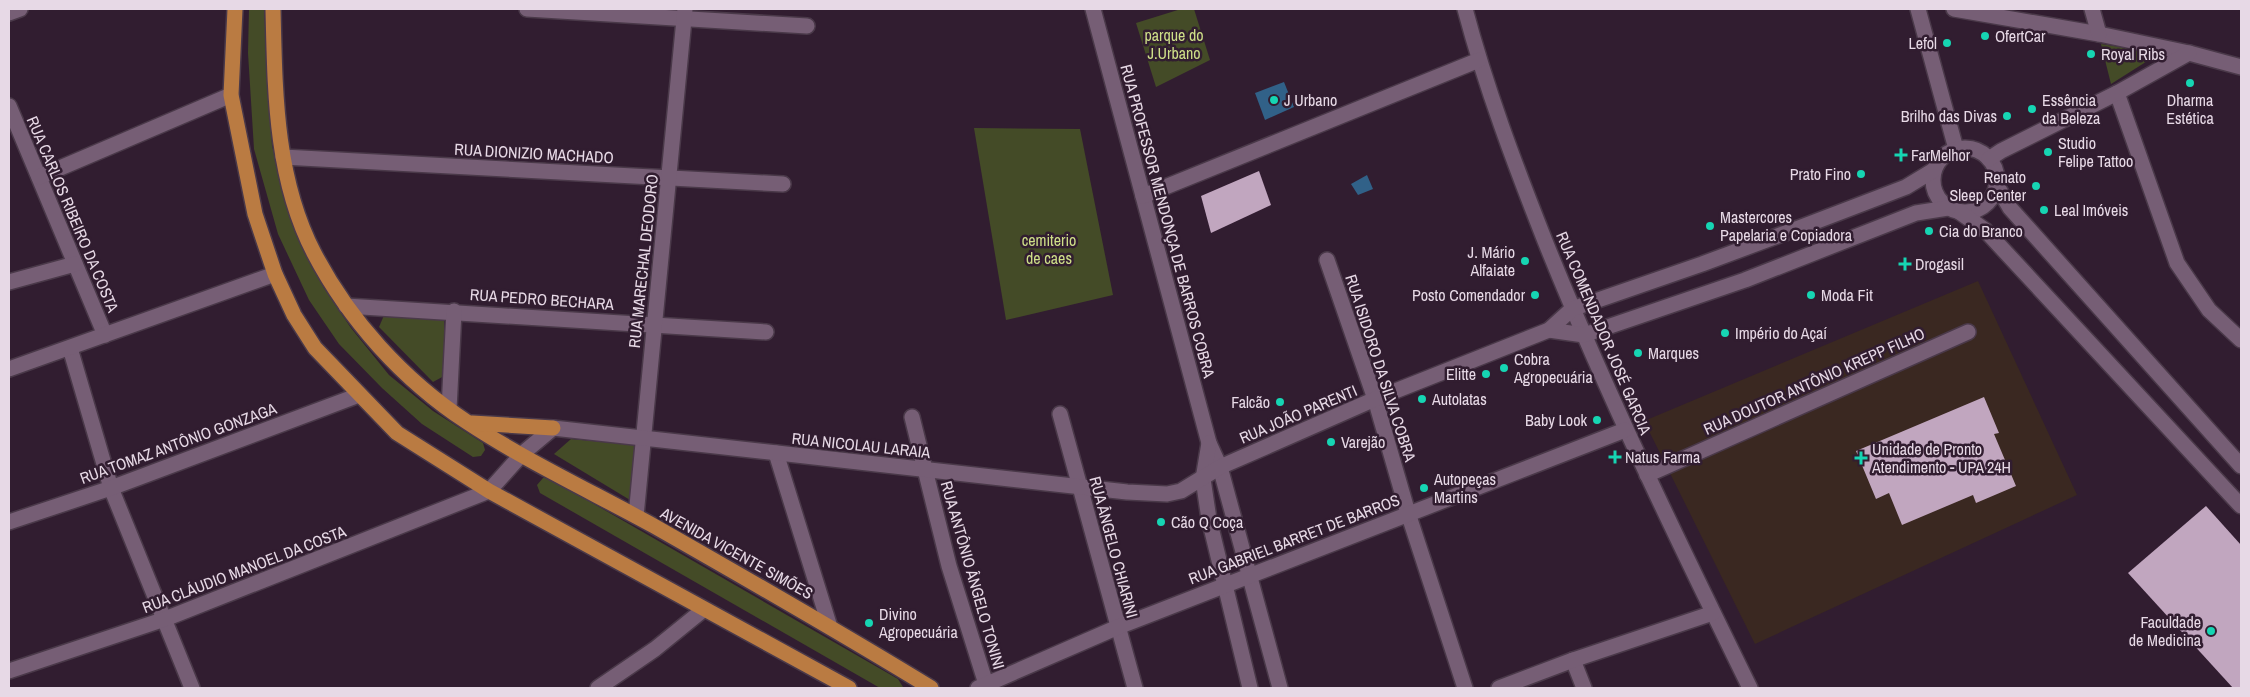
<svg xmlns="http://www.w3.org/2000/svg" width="2250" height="697" font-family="'Archivo Narrow',sans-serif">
<rect width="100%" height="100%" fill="#311d30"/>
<polygon fill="#3a2821" points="1978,281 2077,495 1755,644 1644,421"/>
<g fill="#444b27">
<polygon points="249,9 264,9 272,146 295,227 324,288 351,328 389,375 433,411 483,443 485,450 481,456 473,457 422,424 382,388 339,344 309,300 278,234 254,149 248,53"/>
<polygon points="1181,9 1194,9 1210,60 1156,87 1136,23"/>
<polygon points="2101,44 2160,53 2111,84"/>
<polygon points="974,128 1080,129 1113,295 1006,320"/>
<polygon points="385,313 444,316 444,376 433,382 379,327"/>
<polygon points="571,439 636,445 630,500 554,454"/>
<polygon points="543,478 549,478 898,679 903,687 880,688 540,493 537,485"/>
</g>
<g fill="#316188">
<polygon points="1284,82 1294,107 1265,120 1255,93"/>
<polygon points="1367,175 1373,189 1358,195 1351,184"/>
</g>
<g fill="#c1a6bf">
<polygon points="1259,171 1271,205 1211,233 1201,196"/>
<polygon points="1984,397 1999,433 1994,434 2016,486 1976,503 1973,495 1902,525 1889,493 1876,499 1856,451"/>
<polygon points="2206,506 2241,545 2241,688 2233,688 2128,573"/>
</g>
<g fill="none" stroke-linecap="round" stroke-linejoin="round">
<g stroke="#4a3949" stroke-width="18">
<g id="minor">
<polyline points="527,9 807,26"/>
<polyline points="1093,9 1209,443 1220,467 1280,688"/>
<path d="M1465 9C1486 88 1515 165 1545 241 1606 393 1678 541 1750 688"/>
<polyline points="1918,9 1956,149"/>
<polyline points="1954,9 2099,34 2189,53 2241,67"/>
<polyline points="2092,9 2099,34"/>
<polyline points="9,13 20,9"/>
<polyline points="2117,93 2177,263 2209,310 2241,340"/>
<polyline points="9,106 105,335"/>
<circle cx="1965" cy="180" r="32"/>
<polyline points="283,157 783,184"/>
<polyline points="1989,159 2001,151 2117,93 2189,53"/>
<polyline points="39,177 231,95"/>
<polyline points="1996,184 2010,208 2241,466"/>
<polyline points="1143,196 1479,60"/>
<polyline points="1958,211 1985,230 2241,506"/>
<polyline points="1327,260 1375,399 1408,513 1465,688"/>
<polyline points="9,282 75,264"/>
<polyline points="346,306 766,332"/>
<polyline points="1549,330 1584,335 1745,280 1916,213 1948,208"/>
<polyline points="70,348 111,488 192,688"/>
<polyline points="9,369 275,274"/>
<polyline points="449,409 454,311"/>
<polyline points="1060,414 1135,688"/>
<polyline points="912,417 949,566 986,684"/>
<polyline points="1209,443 1203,479 1209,519 1250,688"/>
<polyline points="776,453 829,624"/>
<polyline points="1647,475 1968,332"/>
<polyline points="636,516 685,9"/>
<polyline points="9,522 111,488 359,395"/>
<polyline points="1573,660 1584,688"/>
<polyline points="9,671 165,619 489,491 522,454 553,428 1127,492 1167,494 1181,491 1220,467 1375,399 1549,330 1572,309 1702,264 1804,226 1906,187 1934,170"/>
<polyline points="598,688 655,649 703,610"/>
<polyline points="978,688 1118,627 1625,430"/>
<polyline points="1499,688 1573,660 1713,613"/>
</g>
</g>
<g stroke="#4a3949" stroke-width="18">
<g id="major">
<polyline points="235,9 231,95 255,214 275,274 294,315 315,348 397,433 489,491 849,688"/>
<path d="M273 9C275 91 275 178 314 253 349 320 403 380 467 422 526 461 592 492 654 526 747 579 840 632 931 688"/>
<polyline points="472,423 553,428"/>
</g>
</g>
<use href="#minor" stroke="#765e75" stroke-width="15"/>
<use href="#major" stroke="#ba7b42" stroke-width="15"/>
</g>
<g fill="#16d5b3" stroke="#311d30" stroke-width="2">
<circle cx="1985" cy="36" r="5"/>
<circle cx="1947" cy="43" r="5"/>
<circle cx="2091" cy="54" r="5"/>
<circle cx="2190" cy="83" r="5"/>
<circle cx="1274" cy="100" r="5"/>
<circle cx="2032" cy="109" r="5"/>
<circle cx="2007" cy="116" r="5"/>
<circle cx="2048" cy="152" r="5"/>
<path d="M1898.5 147.5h5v5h5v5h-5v5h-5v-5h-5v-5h5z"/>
<circle cx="1861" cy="174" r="5"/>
<circle cx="2036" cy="186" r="5"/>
<circle cx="2044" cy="210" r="5"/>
<circle cx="1710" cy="226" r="5"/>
<circle cx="1929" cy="231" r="5"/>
<circle cx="1525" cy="261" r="5"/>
<path d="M1902.5 256.5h5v5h5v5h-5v5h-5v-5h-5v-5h5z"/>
<circle cx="1535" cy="295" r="5"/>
<circle cx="1811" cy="295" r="5"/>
<circle cx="1725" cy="333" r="5"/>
<circle cx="1638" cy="353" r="5"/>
<circle cx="1504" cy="368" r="5"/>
<circle cx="1486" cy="374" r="5"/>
<circle cx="1422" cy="399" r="5"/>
<circle cx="1280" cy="402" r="5"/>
<circle cx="1597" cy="420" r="5"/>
<circle cx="1331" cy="442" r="5"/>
<path d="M1612.5 449.5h5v5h5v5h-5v5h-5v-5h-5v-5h5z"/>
<path d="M1858.5 450.5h5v5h5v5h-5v5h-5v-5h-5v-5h5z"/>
<circle cx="1424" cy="488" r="5"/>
<circle cx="1161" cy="522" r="5"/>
<circle cx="869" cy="623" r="5"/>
<circle cx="2211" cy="631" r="5"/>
</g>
<g text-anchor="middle" stroke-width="5" stroke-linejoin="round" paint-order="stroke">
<g font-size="16" fill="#cedf88" stroke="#311d30">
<text x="1174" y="41">parque do<tspan x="1174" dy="18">J.Urbano</tspan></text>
<text x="1049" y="246">cemiterio<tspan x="1049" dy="18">de caes</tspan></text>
</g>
<g font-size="16" fill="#e7d9e6" stroke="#311d30" text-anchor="start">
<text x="1995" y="42">OfertCar</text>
<text x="1937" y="49" text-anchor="end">Lefol</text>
<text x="2101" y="60">Royal Ribs</text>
<text x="1284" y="106">J Urbano</text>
<text x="2042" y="106">Essência<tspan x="2042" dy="18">da Beleza</tspan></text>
<text x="2190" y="106" text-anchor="middle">Dharma<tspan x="2190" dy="18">Estética</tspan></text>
<text x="1997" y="122" text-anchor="end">Brilho das Divas</text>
<text x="2058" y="149">Studio<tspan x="2058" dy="18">Felipe Tattoo</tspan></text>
<text x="1911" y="161">FarMelhor</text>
<text x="1851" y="180" text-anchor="end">Prato Fino</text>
<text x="2026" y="183" text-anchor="end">Renato<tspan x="2026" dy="18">Sleep Center</tspan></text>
<text x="2054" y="216">Leal Imóveis</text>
<text x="1720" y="223">Mastercores<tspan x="1720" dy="18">Papelaria e Copiadora</tspan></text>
<text x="1939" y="237">Cia do Branco</text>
<text x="1515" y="258" text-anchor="end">J. Mário<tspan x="1515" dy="18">Alfaiate</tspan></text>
<text x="1915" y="270">Drogasil</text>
<text x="1525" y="301" text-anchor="end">Posto Comendador</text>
<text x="1821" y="301">Moda Fit</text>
<text x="1735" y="339">Império do Açaí</text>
<text x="1648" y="359">Marques</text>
<text x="1514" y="365">Cobra<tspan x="1514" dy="18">Agropecuária</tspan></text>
<text x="1476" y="380" text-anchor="end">Elitte</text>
<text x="1432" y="405">Autolatas</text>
<text x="1270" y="408" text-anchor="end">Falcão</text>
<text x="1587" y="426" text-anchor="end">Baby Look</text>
<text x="1341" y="448">Varejão</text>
<text x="1872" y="455">Unidade de Pronto<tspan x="1872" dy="18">Atendimento - UPA 24H</tspan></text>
<text x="1625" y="463">Natus Farma</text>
<text x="1434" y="485">Autopeças<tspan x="1434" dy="18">Martins</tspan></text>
<text x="1171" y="528">Cão Q Coça</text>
<text x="879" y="620">Divino<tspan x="879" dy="18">Agropecuária</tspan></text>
<text x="2201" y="628" text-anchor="end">Faculdade<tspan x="2201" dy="18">de Medicina</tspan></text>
</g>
<g font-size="16" fill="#e7d9e6" stroke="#311d30">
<text transform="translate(534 153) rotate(3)" y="6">RUA DIONIZIO MACHADO</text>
<text transform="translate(73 214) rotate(67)" y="6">RUA CARLOS RIBEIRO DA COSTA</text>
<text transform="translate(1168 221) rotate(75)" y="6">RUA PROFESSOR MENDONÇA DE BARROS COBRA</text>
<text transform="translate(643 261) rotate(-84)" y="6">RUA MARECHAL DEODORO</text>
<text transform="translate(542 299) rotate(4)" y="6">RUA PEDRO BECHARA</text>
<text transform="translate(1604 333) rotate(67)" y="6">RUA COMENDADOR JOSÉ GARCIA</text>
<text transform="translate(1381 368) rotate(72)" y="6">RUA ISIDORO DA SILVA COBRA</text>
<text transform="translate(1814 381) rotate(-24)" y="6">RUA DOUTOR ANTÔNIO KREPP FILHO</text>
<text transform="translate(1298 414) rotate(-23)" y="6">RUA JOÃO PARENTI</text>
<text transform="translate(178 443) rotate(-20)" y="6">RUA TOMAZ ANTÔNIO GONZAGA</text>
<text transform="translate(861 445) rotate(6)" y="6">RUA NICOLAU LARAIA</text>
<text transform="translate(1294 539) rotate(-21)" y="6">RUA GABRIEL BARRET DE BARROS</text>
<text transform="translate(1114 547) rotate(75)" y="6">RUA ÂNGELO CHIARINI</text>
<text transform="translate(737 553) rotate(29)" y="6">AVENIDA VICENTE SIMÕES</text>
<text transform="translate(244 569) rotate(-21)" y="6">RUA CLÁUDIO MANOEL DA COSTA</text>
<text transform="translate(973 575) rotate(74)" y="6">RUA ANTÔNIO ÂNGELO TONINI</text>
</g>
</g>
<rect width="2250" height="697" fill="none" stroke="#e7d9e6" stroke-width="20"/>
</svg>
